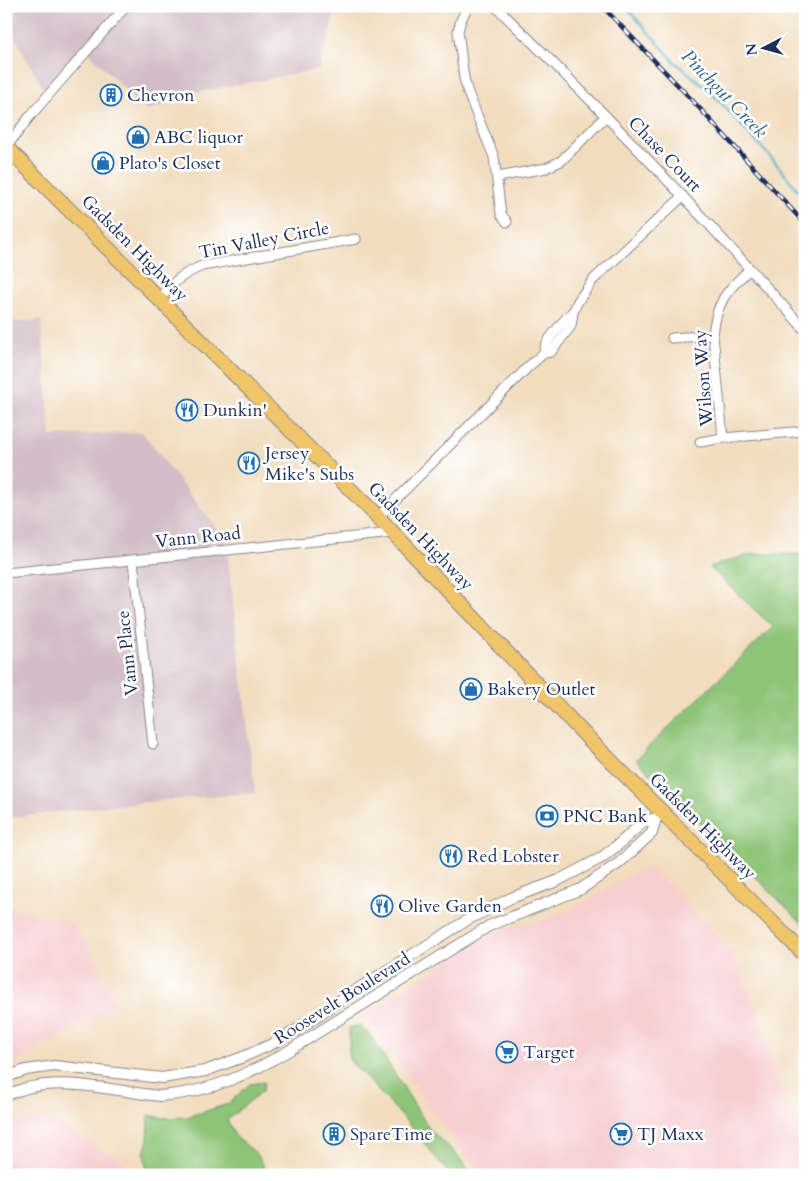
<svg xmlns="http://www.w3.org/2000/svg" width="811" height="1181" font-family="Cardo,serif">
<rect width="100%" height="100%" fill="#fff"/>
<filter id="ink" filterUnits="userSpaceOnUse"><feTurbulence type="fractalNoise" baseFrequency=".02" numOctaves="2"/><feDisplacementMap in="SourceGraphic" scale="10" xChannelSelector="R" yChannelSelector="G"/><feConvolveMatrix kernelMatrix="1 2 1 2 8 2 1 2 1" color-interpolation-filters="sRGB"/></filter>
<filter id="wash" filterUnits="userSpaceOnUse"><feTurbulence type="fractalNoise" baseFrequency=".0096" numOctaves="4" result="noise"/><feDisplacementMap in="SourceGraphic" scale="20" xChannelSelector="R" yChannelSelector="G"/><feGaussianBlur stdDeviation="1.12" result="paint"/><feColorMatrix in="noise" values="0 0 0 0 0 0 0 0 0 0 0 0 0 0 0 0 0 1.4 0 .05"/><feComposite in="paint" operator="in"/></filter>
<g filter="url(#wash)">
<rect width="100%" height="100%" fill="#f2ddbf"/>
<g fill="#f7cfd1">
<polygon points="649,869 671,886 734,956 756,1006 784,1099 798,1128 805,1136 805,1175 479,1175 364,1014 499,930 547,919 567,912 635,873"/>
<polygon points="7,905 70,923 87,943 116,1005 17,1061 6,1064"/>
<polygon points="48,1118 67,1128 145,1175 6,1175 6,1126 24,1119"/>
</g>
<g fill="#d2bdc6">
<polygon points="6,6 337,6 319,69 194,93 147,111 84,48 43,88 15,38"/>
<polygon points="41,320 51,436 142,432 226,541 255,793 154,801 6,818 6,322"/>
</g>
<g fill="#8dc477" stroke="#547a6a">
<polygon points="751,554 805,554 805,926 636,760 645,750 773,627 709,567"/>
<polygon points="360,1025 372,1037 430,1130 454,1152 473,1175 450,1175 402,1116 349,1060 349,1028"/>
<polygon points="264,1082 263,1090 227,1120 235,1136 258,1155 268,1175 157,1175 146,1167 144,1154 148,1139 149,1115 163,1118 187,1117 228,1104 250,1084"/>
</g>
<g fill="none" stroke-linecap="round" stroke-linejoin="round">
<polyline stroke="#43abc3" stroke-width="2.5" points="625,6 674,61 710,91 773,160 805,199"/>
</g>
</g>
<g filter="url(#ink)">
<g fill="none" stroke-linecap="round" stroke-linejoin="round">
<g stroke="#86868e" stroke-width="11">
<g id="minor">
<polyline points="468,6 461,20 458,31 464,78 468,93 494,157 501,214 507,222"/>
<path d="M495 6C603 110 705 218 805 330"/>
<polyline points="6,147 31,115 126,6"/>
<polyline points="498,177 546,168 561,161 606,116"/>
<path d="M160 299C174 281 181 275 202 266L356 239"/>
<polyline points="672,338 713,335"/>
<path d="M544 353C545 349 545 347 546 344 549 339 568 314 573 312"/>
<path d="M723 438 713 335C716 302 727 290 750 269"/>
<polyline points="700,442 723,438 805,431"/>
<polyline points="378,517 529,366 544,353 551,352 571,326 573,312 578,301 593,280 683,196"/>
<polyline points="133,560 153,744"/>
<polyline points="6,573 393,533"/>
</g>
</g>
<g stroke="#86868e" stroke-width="12">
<g id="tertiary">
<polyline points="6,1077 26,1070 54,1066 162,1078 205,1071 243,1057 272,1044 295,1031 340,1000 469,919 511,898 557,881 601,858 619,844 643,822 656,818 660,815"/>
<path d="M6 1096C50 1072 112 1091 160 1096 209 1093 252 1073 293 1048L489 926 581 889 619 863 639 845 652 833 656 818"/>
</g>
</g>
<g stroke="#86868e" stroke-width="16">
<polyline id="primary" points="6,147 378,517 584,734 805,955"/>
</g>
<use href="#minor" stroke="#fff" stroke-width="9"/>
<use href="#tertiary" stroke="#fff" stroke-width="10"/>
<use href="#primary" stroke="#f0c469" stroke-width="14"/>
<g stroke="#1b2f5e" stroke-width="4.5">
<polyline id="rail" points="602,6 692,100 805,224"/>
</g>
<use href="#rail" stroke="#fff" stroke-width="2.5" stroke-dasharray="8" stroke-linecap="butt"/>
</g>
</g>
<defs>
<g id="building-ring" transform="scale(1.125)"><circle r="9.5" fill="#fff" stroke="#1f6fb2" stroke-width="1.5"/><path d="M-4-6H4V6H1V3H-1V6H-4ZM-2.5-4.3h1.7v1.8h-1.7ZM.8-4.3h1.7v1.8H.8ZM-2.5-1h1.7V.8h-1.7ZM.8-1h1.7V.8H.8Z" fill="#1f6fb2"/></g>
<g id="shop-ring" transform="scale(1.125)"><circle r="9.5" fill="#fff" stroke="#1f6fb2" stroke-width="1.5"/><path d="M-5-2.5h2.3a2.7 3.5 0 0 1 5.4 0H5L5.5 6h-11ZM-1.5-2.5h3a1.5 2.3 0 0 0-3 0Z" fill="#1f6fb2"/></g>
<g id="restaurant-ring" transform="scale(1.125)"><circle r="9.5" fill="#fff" stroke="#1f6fb2" stroke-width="1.5"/><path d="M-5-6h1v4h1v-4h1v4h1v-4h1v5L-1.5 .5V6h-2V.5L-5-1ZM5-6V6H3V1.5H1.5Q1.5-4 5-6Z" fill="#1f6fb2"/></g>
<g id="bank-ring" transform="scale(1.125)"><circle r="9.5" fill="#fff" stroke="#1f6fb2" stroke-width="1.5"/><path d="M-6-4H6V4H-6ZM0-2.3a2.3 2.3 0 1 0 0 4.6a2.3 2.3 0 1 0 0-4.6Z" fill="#1f6fb2"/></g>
<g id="supermarket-ring" transform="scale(1.125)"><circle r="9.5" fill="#fff" stroke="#1f6fb2" stroke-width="1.5"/><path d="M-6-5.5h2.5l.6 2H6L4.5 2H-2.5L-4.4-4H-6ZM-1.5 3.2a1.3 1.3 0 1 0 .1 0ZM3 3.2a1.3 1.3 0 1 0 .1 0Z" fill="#1f6fb2"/></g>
</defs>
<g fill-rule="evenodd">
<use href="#building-ring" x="111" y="95"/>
<use href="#shop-ring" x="138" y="137"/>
<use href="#shop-ring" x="103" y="163"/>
<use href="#restaurant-ring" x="187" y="410"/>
<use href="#restaurant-ring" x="249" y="463"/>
<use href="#shop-ring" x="471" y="689"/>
<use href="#bank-ring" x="547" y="816"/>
<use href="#restaurant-ring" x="451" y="856"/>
<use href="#restaurant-ring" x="382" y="906"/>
<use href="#supermarket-ring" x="507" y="1052"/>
<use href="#building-ring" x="334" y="1134"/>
<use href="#supermarket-ring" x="621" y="1134"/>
</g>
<g text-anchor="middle" stroke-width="5" stroke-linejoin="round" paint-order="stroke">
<g font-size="18" fill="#1b2f5e" stroke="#fff" text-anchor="start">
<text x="127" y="101">Chevron</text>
<text x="154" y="143">ABC liquor</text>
<text x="119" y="169">Plato's Closet</text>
<text x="203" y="416">Dunkin'</text>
<text x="265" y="459">Jersey<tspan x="265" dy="21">Mike's Subs</tspan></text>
<text x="487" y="695">Bakery Outlet</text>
<text x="563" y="822">PNC Bank</text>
<text x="467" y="862">Red Lobster</text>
<text x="398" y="912">Olive Garden</text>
<text x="523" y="1058">Target</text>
<text x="350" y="1140">SpareTime</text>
<text x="637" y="1140">TJ Maxx</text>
</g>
<g font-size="18" fill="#1b2f5e" stroke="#fff">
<text transform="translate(665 154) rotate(46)" y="6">Chase Court</text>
<text transform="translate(264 240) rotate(-11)" y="6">Tin Valley Circle</text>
<text transform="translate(135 248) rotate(45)" y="6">Gadsden Highway</text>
<text transform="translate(703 378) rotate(-94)" y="6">Wilson Way</text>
<text transform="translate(421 536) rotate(46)" y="6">Gadsden Highway</text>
<text transform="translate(198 537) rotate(-6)" y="6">Vann Road</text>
<text transform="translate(127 653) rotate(-96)" y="6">Vann Place</text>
<text transform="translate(703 826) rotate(45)" y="6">Gadsden Highway</text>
<text transform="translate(342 998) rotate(-32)" y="6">Roosevelt Boulevard</text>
</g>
<g font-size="19" font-style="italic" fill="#2b6186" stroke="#fff">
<text transform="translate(725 93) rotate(46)" y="7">Pinchgut Creek</text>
</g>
</g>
<rect width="811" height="1181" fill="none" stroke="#fff" stroke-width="25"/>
<g transform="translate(764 48) rotate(264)" stroke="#ffffff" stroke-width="4" paint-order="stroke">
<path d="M0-4L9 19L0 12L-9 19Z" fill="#1b2f5e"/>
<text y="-8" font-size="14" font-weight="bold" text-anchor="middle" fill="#1b2f5e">N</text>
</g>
</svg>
